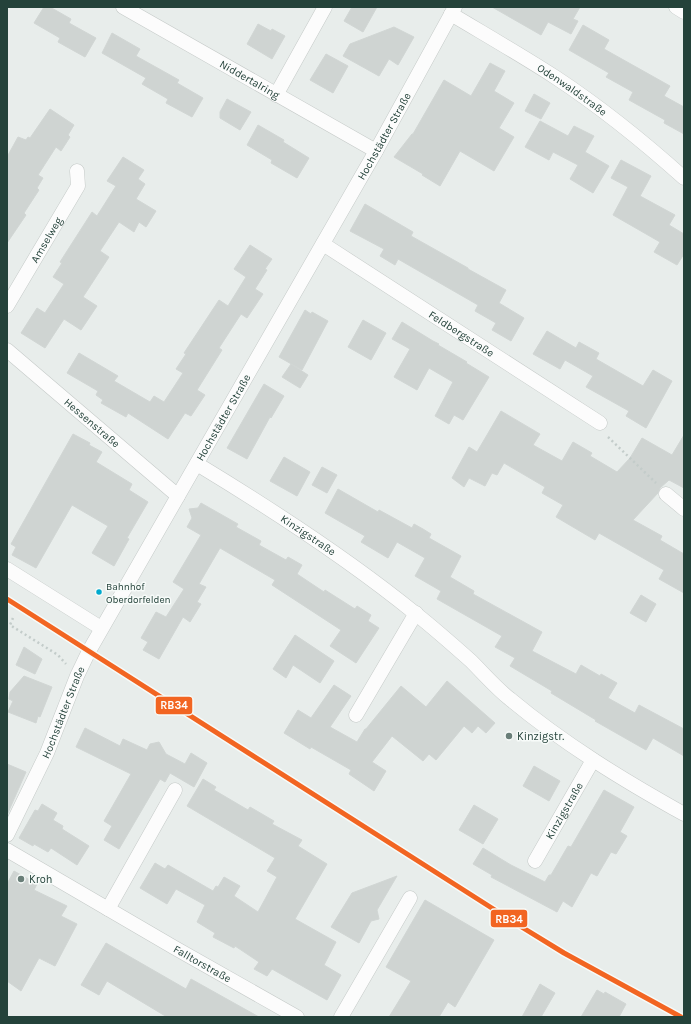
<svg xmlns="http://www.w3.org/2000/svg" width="691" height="1024" font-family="Karla,sans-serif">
<rect width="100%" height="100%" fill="#e8edeb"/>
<g fill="#cfd4d2" stroke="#d1d6d4">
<polygon points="44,7 50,7 71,19 69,23 96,38 85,57 58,42 60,38 34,23"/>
<polygon points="352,7 377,7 363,32 344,21"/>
<polygon points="492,7 580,7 573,19 578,21 571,34 548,22 541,35"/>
<polygon points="258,24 271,31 272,29 285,36 272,59 247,44"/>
<polygon points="583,25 609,40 604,49 670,86 664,96 684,107 684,134 664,123 665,120 629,100 633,92 606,77 609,73 569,50"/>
<polygon points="394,27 414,37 398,65 389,59 379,76 343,56 350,44"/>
<polygon points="112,33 140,49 136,56 179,80 177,83 203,98 192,117 166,103 168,99 142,84 146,78 102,53"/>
<polygon points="326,54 348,66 333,93 310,80"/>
<polygon points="490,63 505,71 494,91 514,103 499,128 514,137 494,171 460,151 440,186 422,175 423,174 394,157 412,134 413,134 444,80 471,96"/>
<polygon points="534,94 550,103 541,119 525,111"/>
<polygon points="227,99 251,112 240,130 220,118 220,112"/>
<polygon points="50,109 74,125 68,135 70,137 61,151 56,147 38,175 43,178 37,188 39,190 24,213 26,215 7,243 7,157 18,137 26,140 28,137 30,138"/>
<polygon points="540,121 568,136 574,126 594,136 585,152 609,166 593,193 570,179 578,165 553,152 549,160 525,147"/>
<polygon points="258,125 284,140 283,142 309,158 297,178 271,163 272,160 247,145"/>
<polygon points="123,157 144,170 138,179 145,184 136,199 156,211 146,227 139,222 134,232 119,222 100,251 109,257 83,297 97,306 81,330 64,319 45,348 21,333 37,308 45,313 64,284 53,277 62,263 60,262 92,212 97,216 116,186 107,181"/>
<polygon points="621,160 651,176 640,196 675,215 669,225 684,234 684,254 677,265 654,252 660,242 613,215 628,187 611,178"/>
<polygon points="365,204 413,232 411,236 468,268 468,269 506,290 499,303 524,318 511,341 492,330 496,323 475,311 478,305 398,259 395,265 380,256 384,249 350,231"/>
<polygon points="250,245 272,259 265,269 267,270 255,289 263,294 247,318 241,314 219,348 222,350 197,390 205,395 191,416 185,413 168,439 128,413 126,417 101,403 103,400 96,395 98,391 67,373 79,353 118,376 114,381 150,402 154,396 164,402 183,373 176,369 186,354 184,353 219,300 228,306 246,277 234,269"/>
<polygon points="305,310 311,314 312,312 328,321 302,370 279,357"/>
<polygon points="363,320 386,333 371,360 348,347"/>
<polygon points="402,322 433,341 439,344 438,345 467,362 466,363 489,377 463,420 454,415 449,424 435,416 453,382 429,368 417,390 394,377 410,349 392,339"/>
<polygon points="547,331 576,348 579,342 599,353 596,359 643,386 653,370 672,381 646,428 626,416 629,411 586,387 593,376 565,360 560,369 533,354"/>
<polygon points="291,364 308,375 300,388 282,377"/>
<polygon points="264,384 284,396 271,418 270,417 247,459 227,448"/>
<polygon points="501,411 540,434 533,445 562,461 573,442 592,453 590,456 617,472 630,458 642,438 672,455 684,435 684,488 669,480 660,488 658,493 633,520 662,536 660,540 684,554 684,593 659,579 664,570 599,533 595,540 556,517 563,505 542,493 545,487 504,463 497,475 492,473 485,486 469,478 464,487 452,478 469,447 477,452"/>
<polygon points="73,434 90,443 89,445 102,452 96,462 132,484 129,490 148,502 127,538 129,539 114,566 92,553 108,526 72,505 36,568 12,555 16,547 11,544"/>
<polygon points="284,457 310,472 297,496 270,481"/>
<polygon points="322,467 337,475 327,493 312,485"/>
<polygon points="338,489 378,512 379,510 412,528 414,524 423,529 431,534 429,538 461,556 450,577 474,591 473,594 542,632 532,651 576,674 581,665 600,676 601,674 617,683 608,698 635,713 639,705 684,729 684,756 653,738 646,750 595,721 596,720 551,693 552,691 510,666 515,658 495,647 502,636 437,599 441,591 415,576 425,558 397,542 388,558 361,542 365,536 325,513"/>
<polygon points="201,503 238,524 236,527 261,541 259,545 286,560 288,557 302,565 297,574 324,592 325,590 355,609 357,606 371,615 368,621 379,628 356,663 330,646 341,630 272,585 275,580 220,548 199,584 206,587 197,602 201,604 190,622 183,617 159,659 143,650 148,642 141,638 156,612 166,617 184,589 173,582 201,535 187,527 192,518 189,509 198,508"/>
<polygon points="641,595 656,604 646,622 630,613"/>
<polygon points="295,635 334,661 320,683 293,665 286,678 273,669"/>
<polygon points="24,647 42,659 35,674 16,665"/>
<polygon points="24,676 52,687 40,717 38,716 36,723 8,712 13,701 9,699 10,692"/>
<polygon points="447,681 495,723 486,733 478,726 472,733 464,726 436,760 429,754 423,761 392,736 372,762 386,771 374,791 349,774 351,770 311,747 310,749 284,733 298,710 311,718 334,685 351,696 330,727 357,742 365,729 366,729 401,686 426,707"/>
<polygon points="85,728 120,746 123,739 147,750 150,744 159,742 166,754 185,764 191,753 207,763 194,787 170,773 165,782 160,779 119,849 104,840 112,826 104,821 131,774 76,747"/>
<polygon points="7,764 26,772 7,815"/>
<polygon points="534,766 560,781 549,801 523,786"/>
<polygon points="203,779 216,787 214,790 248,810 250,807 274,821 272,824 302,840 298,846 327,864 295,919 336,942 324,965 341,975 327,1000 272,969 267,976 254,969 259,962 235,946 234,948 213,937 215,933 197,922 205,905 176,889 167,904 140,888 155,863 165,869 168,865 213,891 216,886 218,887 224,877 240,886 234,896 258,912 277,877 267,871 275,858 187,806"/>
<polygon points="604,790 634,807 620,832 627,836 616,854 611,852 597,876 591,873 572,907 563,901 557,912 491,877 492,875 473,864 483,848 511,865 545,882 549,875 551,875 568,846 571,847"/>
<polygon points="42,804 57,813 53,820 63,826 62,829 89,846 77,865 51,848 48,852 34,844 33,846 19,838 35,810 38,811"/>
<polygon points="474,805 498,819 483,844 459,830"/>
<polygon points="14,871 37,884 34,890 67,906 61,916 77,924 55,966 39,958 21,991 7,981 7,884"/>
<polygon points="397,876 377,910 379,919 371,921 359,943 331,927 352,893"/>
<polygon points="425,900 494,940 455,1007 448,1002 439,1017 389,1017 411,981 386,967"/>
<polygon points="106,943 186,989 191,979 259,1017 167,1017 107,981 99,995 81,985"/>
<polygon points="540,984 555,993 541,1017 522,1017"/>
<polygon points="597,990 604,994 605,992 626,1004 619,1017 581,1017"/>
</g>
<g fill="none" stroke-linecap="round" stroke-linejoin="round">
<g stroke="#c5cac8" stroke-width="15">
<g id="street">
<path id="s1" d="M123 7 376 151"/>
<polyline points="676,7 684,12"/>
<path id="s2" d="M451 14C486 35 521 55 555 77 599 106 645 143 684 178"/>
<polyline points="276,95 325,7"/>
<path id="s3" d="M323 244 600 423"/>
<path id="s4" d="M7 306 78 186 77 171"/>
<path id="s5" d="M7 350 178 496"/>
<path id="s6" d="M197 464C273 510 347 558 416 614 435 629 453 645 471 661 484 674 496 688 510 699 564 744 623 780 684 814"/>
<polyline points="666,494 684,509"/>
<polyline points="7,569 101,628"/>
<polyline points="356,715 416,613"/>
<path id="s7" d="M7 835 47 753 77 676 89 651 376 151 455 7"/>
<path id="s8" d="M7 850 175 948 297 1017"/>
<path id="s9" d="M535 861 593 760"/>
<polyline points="108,909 175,790"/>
<polyline points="341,1017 410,898"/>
</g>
</g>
<g stroke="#c3ccca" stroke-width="2.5" stroke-dasharray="2 3" stroke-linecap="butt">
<polyline points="608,437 656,483"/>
<polyline points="13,618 10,625 58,655 66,664"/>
</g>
<use href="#street" stroke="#fcfcfc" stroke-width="14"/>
<g stroke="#f7fbf9" stroke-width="8">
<polyline id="rail-1" points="7,599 520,926 564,953 681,1017"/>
</g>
<use href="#rail-1" stroke="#f26522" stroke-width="5"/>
</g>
<circle fill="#00a9ce" stroke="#f7fbf9" stroke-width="1.5" cx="99" cy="592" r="3.5"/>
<g fill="#697e78" stroke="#f7fbf9" stroke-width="1.5">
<circle cx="509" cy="736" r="4"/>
<circle cx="21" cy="879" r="4"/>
</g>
<g text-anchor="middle" stroke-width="3" stroke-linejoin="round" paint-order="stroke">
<g font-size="10" fill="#24423a" stroke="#f7fbf9" text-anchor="start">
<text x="106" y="590">Bahnhof<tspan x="106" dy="13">Oberdorfelden</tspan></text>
</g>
<g font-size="11" fill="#24423a" stroke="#f7fbf9">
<text dy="4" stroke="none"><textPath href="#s1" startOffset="146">Niddertalring</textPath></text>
<text dy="4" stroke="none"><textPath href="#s2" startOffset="143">Odenwaldstraße</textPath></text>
<text dy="4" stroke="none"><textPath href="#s7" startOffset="795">Hochstädter Straße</textPath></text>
<text dy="4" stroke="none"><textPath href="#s4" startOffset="77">Amselweg</textPath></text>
<text dy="4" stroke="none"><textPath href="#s3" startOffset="165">Feldbergstraße</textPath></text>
<text dy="4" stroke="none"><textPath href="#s7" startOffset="471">Hochstädter Straße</textPath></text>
<text dy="4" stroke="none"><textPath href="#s5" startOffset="112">Hessenstraße</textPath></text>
<text dy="4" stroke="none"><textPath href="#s6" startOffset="132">Kinzigstraße</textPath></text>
<text dy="4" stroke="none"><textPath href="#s7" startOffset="135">Hochstädter Straße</textPath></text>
<text dy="4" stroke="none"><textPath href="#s9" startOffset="58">Kinzigstraße</textPath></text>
<text dy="4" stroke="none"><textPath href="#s8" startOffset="226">Falltorstraße</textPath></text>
</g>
<g font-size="11" fill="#24423a" stroke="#f7fbf9" text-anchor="start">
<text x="517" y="740">Kinzigstr.</text>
<text x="29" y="883">Kroh</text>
</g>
</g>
<g stroke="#f7fbf9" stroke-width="1.5">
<rect x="155" y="696" width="38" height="19" rx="4" fill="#f26522"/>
<rect x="490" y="909" width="38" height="19" rx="4" fill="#f26522"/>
</g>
<g font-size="11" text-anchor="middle" font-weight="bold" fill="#fff">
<text x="174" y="709">RB34</text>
<text x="509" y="923">RB34</text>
</g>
<rect width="691" height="1024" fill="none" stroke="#24423a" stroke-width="16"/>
</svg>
